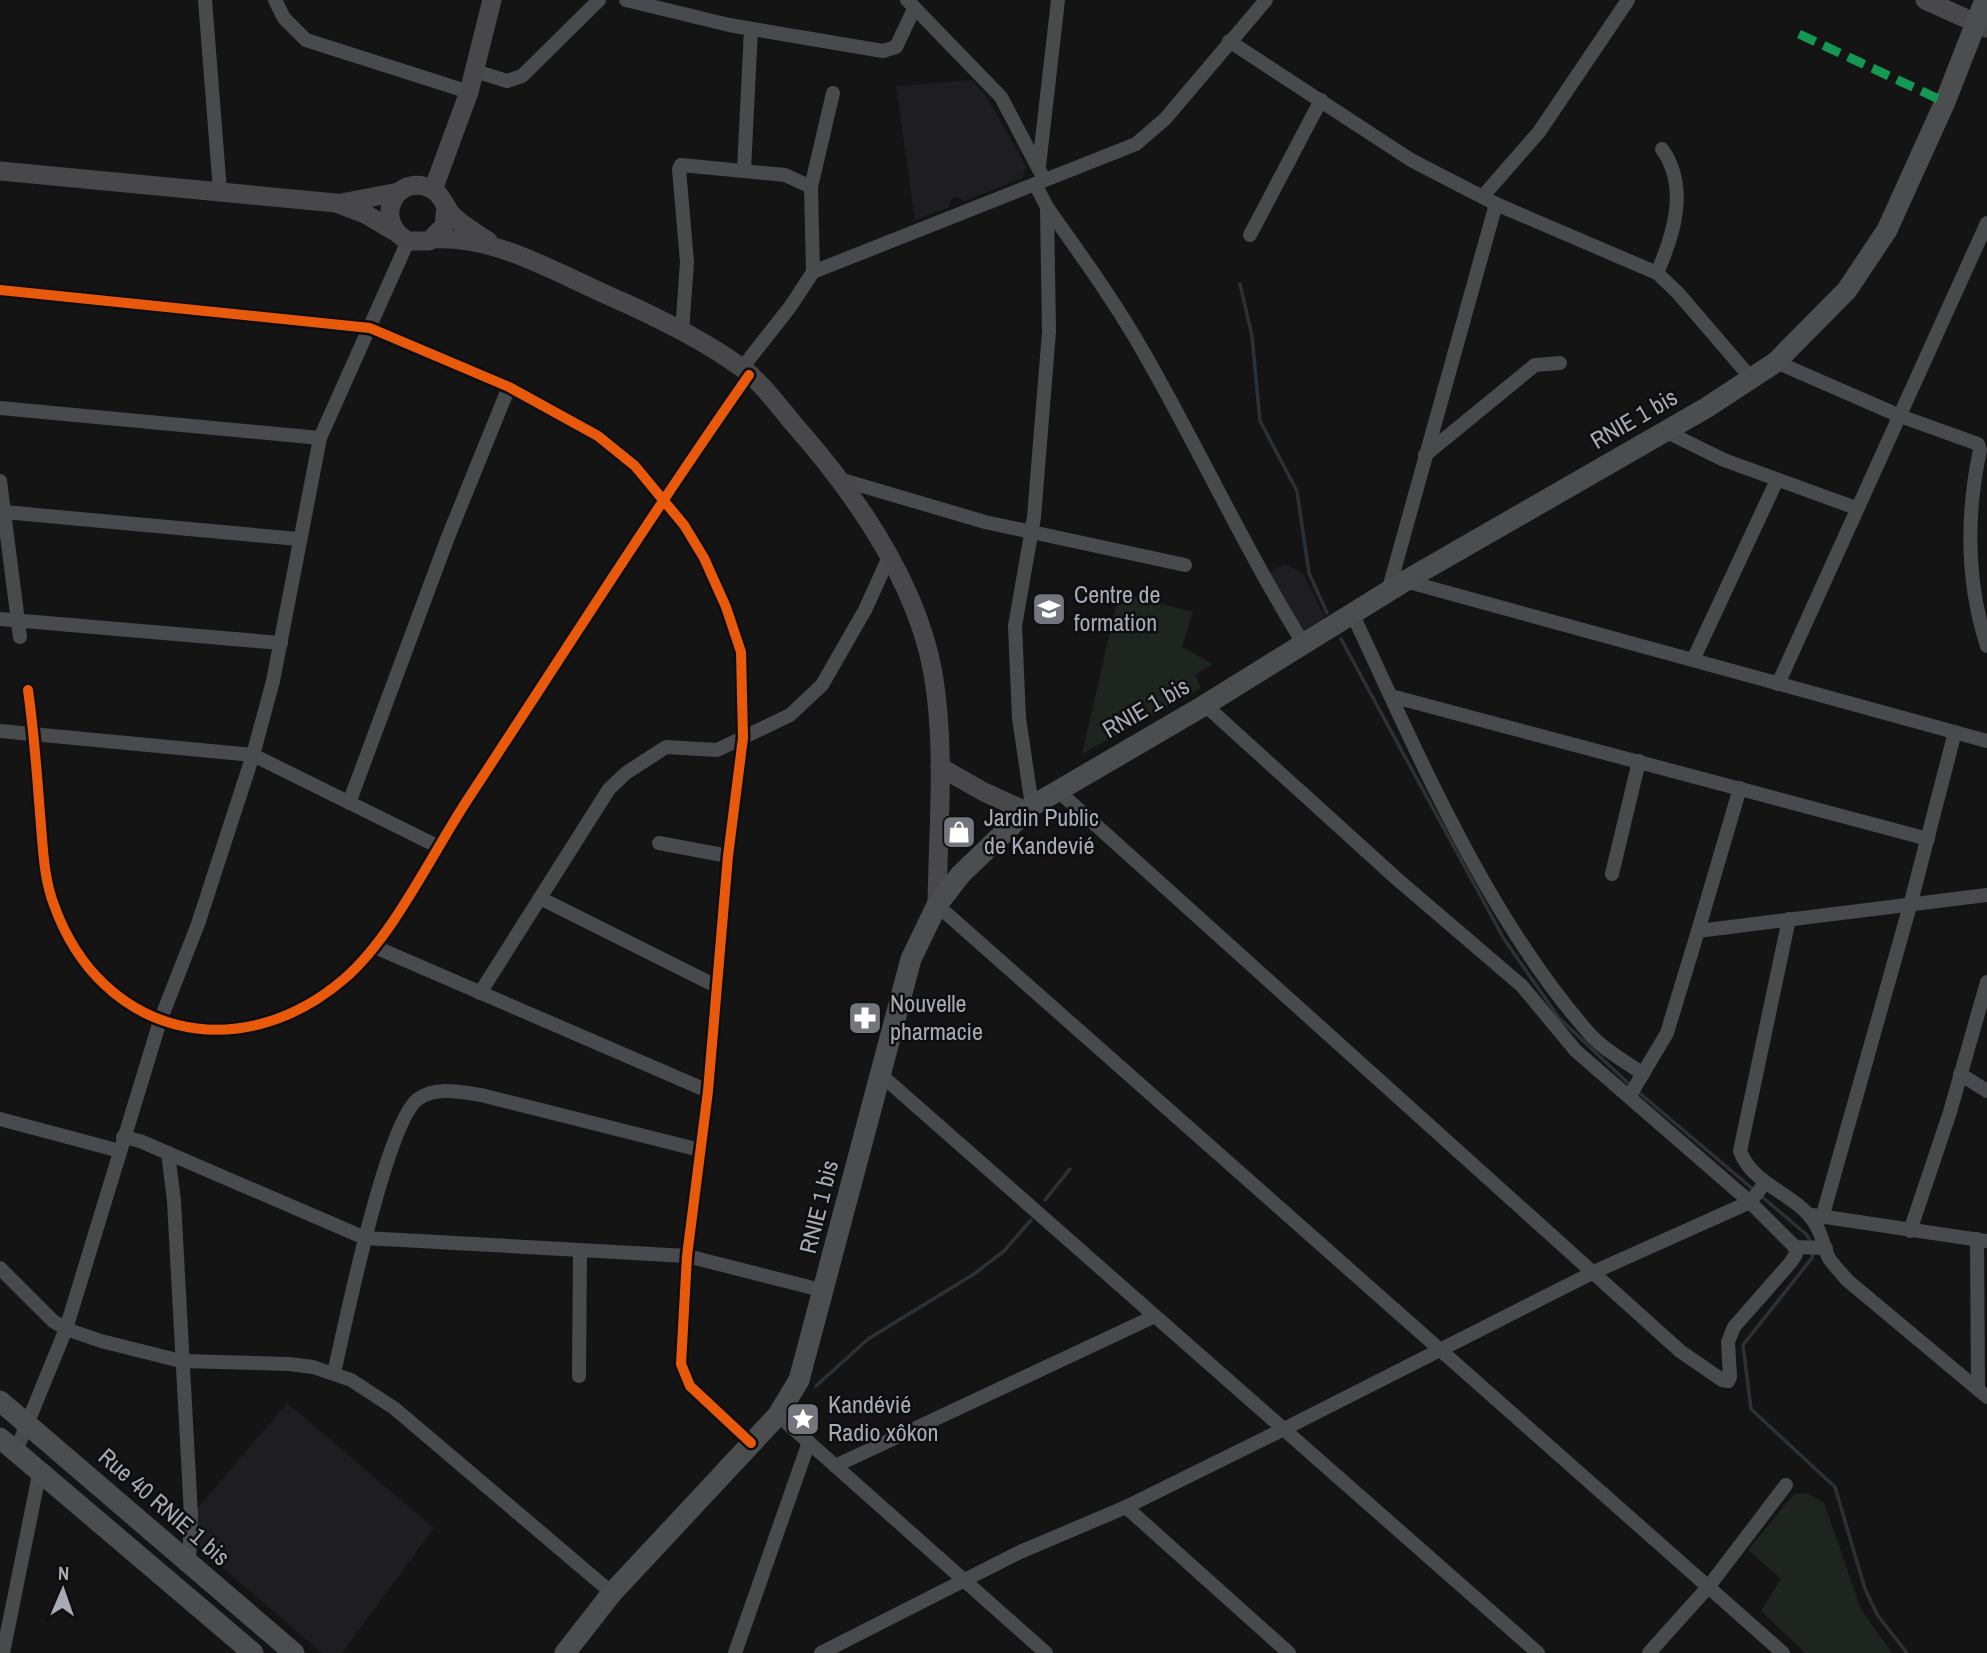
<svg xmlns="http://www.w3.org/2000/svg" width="1987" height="1653" font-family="'Archivo Narrow',sans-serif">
<rect width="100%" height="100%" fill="#141414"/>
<g fill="#1e1e20">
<polygon points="972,80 986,96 1026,166 1022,178 965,201 957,197 951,199 949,207 915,220 896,86"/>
<polygon points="1285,564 1303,573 1327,622 1304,635 1269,572"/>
<polygon points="287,1403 434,1528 342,1653 322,1653 195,1544 196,1510"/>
</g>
<g fill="#1e241e">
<polygon points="1119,593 1193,612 1182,647 1213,664 1195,675 1201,688 1082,754"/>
<polygon points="1807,1493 1824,1503 1861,1609 1892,1653 1805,1653 1761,1611 1781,1579 1748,1550 1794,1494"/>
</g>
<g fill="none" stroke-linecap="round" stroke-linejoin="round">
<g stroke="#2a3137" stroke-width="3.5">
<polyline points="1240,284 1252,336 1260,421 1297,491 1309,573 1327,613"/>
<polyline points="1341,639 1504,939 1559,1018 1631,1086"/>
<polyline points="1637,1091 1754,1190"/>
<polyline points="1760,1195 1806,1234 1812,1244"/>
<polyline points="1045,1200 1070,1169"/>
<polyline points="1813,1252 1812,1258 1743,1345 1751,1409 1835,1487 1865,1589 1878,1616 1907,1653"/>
<polyline points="816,1386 868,1339 974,1274 1004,1251 1031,1220"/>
</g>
<g stroke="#494a4d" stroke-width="14">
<polyline points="205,0 220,191"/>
<polyline points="275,0 284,18 306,40 469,92"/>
<polyline points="626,0 729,25 883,51 896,47 914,9"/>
<polyline points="907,0 1001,97 1044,179"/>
<polyline points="1229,41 1411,160 1496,204 1657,273 1678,293 1751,378"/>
<polyline points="475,71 507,81 522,76 599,0"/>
<polyline points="1039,166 1058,0"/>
<polyline points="744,170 751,29"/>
<polyline points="811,187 833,93"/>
<polyline points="1483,196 1539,132 1628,0"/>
<path d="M1047 207C1081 255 1115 302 1144 353 1199 449 1245 549 1303 643"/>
<polyline points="1250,235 1321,100"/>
<polyline points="813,272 1136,144 1165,119 1266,0"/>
<path d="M1657 273C1674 234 1689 187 1662 149"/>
<polyline points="0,290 370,328 509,387 598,436 635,466 684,525 704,558 726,607 741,652 743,738 728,856 708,1091 687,1256 681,1364 690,1386 751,1443"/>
<polyline points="682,332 687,262 679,169 681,165 785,175 811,187 813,272 790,307 742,368"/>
<path d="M1776 362 1900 416 1978 444 1980 450C1966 516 1966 581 1987 646"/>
<polyline points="0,408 320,438"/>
<polyline points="1665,431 1724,460 1856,508"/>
<polyline points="1425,455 1535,365 1560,363"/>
<polyline points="839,479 985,522 1185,565"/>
<polyline points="0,481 20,637"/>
<polyline points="4,512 298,539"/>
<polyline points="1405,581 1987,741"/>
<polyline points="1388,592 1496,204"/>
<path d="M1352 613C1417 752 1486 916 1588 1032 1602 1049 1625 1061 1643 1074"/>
<polyline points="0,619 281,643"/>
<polyline points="1693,660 1777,480"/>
<polyline points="1778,684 1987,223"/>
<path d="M28 690C34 732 37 773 40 814 43 845 43 876 54 905 101 1036 239 1069 344 979 392 938 431 856 466 802 560 659 651 515 749 375"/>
<polyline points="1391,696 1928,839"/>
<polyline points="1205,705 1397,879 1522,986 1576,1051 1750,1202 1795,1247 1826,1248"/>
<polyline points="0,731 253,755 437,846"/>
<polyline points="1057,790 1680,1351 1722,1380 1728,1381 1730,1377 1728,1342 1734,1327 1791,1262 1796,1254 1795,1247"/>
<polyline points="349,803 448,537 509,387"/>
<polyline points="1032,806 1019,718 1015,626 1034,517 1049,332 1047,207 1035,184"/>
<polyline points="659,843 728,856"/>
<polyline points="1612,874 1639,761"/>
<polyline points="540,898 716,986"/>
<polyline points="937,905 1783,1653"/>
<path d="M1789 919 1740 1151C1752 1183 1787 1191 1808 1214 1819 1226 1822 1239 1827 1254 1830 1263 1841 1272 1847 1280L1987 1397"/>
<polyline points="1698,931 1740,788"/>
<polyline points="375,947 708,1091"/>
<polyline points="480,993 609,789 626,773 666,747 717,750 790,715 822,685 865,610 889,557"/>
<polyline points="880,1074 1538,1653"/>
<polyline points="1960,1074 1987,1091"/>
<polyline points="1629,1097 1667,1033 1698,931 1987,895"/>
<polyline points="0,1119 120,1151"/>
<polyline points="123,1137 140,1141 365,1238 687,1256 825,1291"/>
<polyline points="168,1153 174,1201 191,1515 189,1563"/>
<polyline points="1812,1215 1987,1241"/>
<polyline points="1822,1218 1911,902 1955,732"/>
<polyline points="1910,1231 1950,1112 1987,982"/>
<polyline points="1977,1239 1978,1389"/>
<polyline points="0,1268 53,1321 66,1329 101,1341 181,1361 289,1364 313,1367 351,1380 394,1408 612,1593"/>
<path d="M334 1373C345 1325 386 1123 418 1099 436 1086 461 1092 481 1095L700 1150"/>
<polyline points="579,1376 580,1250"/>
<polyline points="778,1415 1046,1653"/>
<polyline points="16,1451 66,1329 160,1021 198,924 253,755 273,681 320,438 408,241"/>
<polyline points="835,1466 1155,1316"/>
<polyline points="1126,1507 1289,1653"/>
<polyline points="3,1653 40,1470"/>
<polyline points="735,1653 809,1442"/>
<polyline points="821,1653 1020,1552 1126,1507 1284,1429 1594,1272 1750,1202 1765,1183"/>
<polyline points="1649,1653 1709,1586 1786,1485"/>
</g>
<g stroke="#48484b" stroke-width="19">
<polyline points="1925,0 1987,28"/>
<polyline points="0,171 336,203 367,215 394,231"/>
<polyline points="433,190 469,92 492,0"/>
<polyline points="341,203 399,192"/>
<path d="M446 206 444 226 429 241H408C374 223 392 176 427 187 441 191 443 204 452 215 462 225 476 233 488 241"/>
<path d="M433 239C493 235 553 271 607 295 653 315 701 338 742 368 761 382 777 404 792 422 854 492 916 579 933 673 946 750 938 828 937 905"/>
<polyline points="940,767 984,792 1026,811"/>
</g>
<g stroke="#4b4d4f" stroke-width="21">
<polyline points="0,1401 294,1653"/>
<polyline points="0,1438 253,1653"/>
<polyline points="565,1653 612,1593 778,1415 799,1380 911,959 937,905 961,874 1032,806 1205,705 1405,581 1706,408 1776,362 1847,290 1887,230 1945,102 1985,0"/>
</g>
<polyline stroke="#139951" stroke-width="9" stroke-dasharray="18 9" stroke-linecap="butt" points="1799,34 1945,102"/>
<g stroke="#0e0e10" stroke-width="15">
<g id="cycleway">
<polyline points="0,290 370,328 509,387 598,436 635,466 684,525 704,558 726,607 741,652 743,738 728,856 708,1091 687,1256 681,1364 690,1386 751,1443"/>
<path d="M28 690C34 732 37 773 40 814 43 845 43 876 54 905 101 1036 239 1069 344 979 392 938 431 856 466 802 560 659 651 515 749 375"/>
</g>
</g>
<use href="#cycleway" stroke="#e8590c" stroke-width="10"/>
</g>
<defs>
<g id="school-square" transform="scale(1.75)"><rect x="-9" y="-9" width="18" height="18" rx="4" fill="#73767d" stroke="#0e0e10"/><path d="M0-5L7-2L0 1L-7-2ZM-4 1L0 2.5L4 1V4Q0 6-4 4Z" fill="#fff"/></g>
<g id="shop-square" transform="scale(1.75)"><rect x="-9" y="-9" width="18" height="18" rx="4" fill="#73767d" stroke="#0e0e10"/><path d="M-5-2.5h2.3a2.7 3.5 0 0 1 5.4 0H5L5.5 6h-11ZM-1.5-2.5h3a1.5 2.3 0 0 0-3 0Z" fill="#fff"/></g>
<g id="pharmacy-square" transform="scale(1.75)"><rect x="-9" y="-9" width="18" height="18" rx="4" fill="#73767d" stroke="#0e0e10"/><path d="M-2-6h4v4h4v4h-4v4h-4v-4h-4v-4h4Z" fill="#fff"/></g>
<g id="sight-square" transform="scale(1.75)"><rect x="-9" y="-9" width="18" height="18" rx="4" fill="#73767d" stroke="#0e0e10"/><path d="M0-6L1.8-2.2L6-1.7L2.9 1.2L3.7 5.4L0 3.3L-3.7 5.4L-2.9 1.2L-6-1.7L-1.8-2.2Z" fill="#fff"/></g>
</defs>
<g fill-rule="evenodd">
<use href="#school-square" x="1049" y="609"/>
<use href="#shop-square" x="959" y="832"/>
<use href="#pharmacy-square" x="865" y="1018"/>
<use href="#sight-square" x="803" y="1419"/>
</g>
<g text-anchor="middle" stroke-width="5" stroke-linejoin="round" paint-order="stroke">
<g font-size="24" fill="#a6abb5" stroke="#0e0e10">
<text transform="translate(1634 419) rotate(-30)" y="8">RNIE 1 bis</text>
<text transform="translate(1146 708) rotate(-30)" y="8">RNIE 1 bis</text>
<text transform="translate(819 1207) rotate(-76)" y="8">RNIE 1 bis</text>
<text transform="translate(164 1507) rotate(41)" y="8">Rue 40 RNIE 1 bis</text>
</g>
<g font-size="24" fill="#a6abb5" stroke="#0e0e10" text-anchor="start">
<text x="1074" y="603">Centre de<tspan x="1074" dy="28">formation</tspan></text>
<text x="984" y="826">Jardin Public<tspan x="984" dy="28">de Kandevié</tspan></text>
<text x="890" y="1012">Nouvelle<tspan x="890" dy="28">pharmacie</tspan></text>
<text x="828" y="1413">Kandévié<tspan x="828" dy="28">Radio xôkon</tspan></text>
</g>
</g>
<g transform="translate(63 1590) rotate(2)" stroke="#0e0e10" stroke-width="5" paint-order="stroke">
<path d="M0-5L12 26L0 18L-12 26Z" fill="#a6abb5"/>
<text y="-10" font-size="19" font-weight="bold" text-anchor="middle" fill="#a6abb5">N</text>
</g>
</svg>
